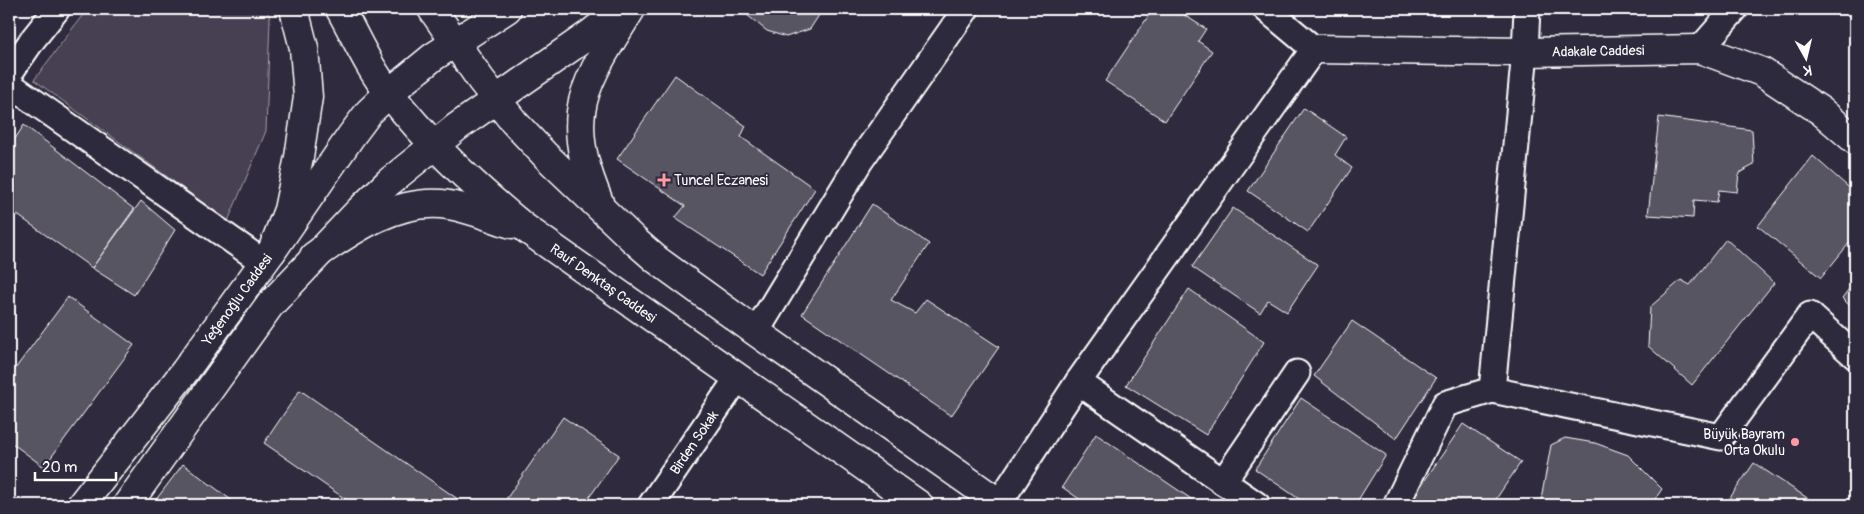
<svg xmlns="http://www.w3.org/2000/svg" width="1864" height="514" font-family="Pangolin,sans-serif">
<rect width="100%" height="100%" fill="#2f2a3d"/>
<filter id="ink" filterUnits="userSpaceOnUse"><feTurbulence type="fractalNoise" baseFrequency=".02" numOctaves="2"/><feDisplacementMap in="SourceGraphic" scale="10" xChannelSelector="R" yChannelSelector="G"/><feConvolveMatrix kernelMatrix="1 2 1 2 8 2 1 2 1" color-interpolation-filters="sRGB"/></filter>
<g filter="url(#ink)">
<polygon fill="#464152" stroke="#a2a0a8" points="87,9 267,9 270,19 266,131 228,221 34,80"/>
<g fill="#595564" stroke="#fff">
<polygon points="741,9 823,9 810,29 786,37 767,31 742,11"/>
<polygon points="1153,9 1175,9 1206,29 1198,41 1212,51 1165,121 1105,81"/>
<polygon points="675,75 746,126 741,137 815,189 760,274 675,218 685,206 617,159"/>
<polygon points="1304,108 1346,137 1335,155 1352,168 1308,232 1248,191"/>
<polygon points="1659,117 1752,130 1754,165 1739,173 1737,192 1719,190 1717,202 1694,200 1693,218 1648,215"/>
<polygon points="24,125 134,209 92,268 9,209 9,148"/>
<polygon points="1813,156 1855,193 1855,236 1821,278 1758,226"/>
<polygon points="141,201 175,230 134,295 92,268"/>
<polygon points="872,204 929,244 891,300 915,313 926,299 999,347 951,416 802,314"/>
<polygon points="1233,208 1318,265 1287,312 1268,300 1260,313 1192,267"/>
<polygon points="1726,239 1774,283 1692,385 1648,346 1650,307 1681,280 1690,285"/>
<polygon points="1855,281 1855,311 1842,298"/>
<polygon points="1189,289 1264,342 1206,435 1126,385"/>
<polygon points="68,297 134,345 44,467 9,441 9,377"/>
<polygon points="1352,321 1436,378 1396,439 1314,376"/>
<polygon points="300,390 465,504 464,505 354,505 264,443"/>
<polygon points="1301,398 1386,455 1355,505 1308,505 1255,469"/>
<polygon points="563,417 619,455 584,505 502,505"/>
<polygon points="1463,424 1521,462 1492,505 1408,505"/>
<polygon points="1096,434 1200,505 1088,505 1062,487"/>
<polygon points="1565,438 1595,443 1628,455 1662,489 1651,505 1540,505 1551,445"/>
<polygon points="1754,463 1818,505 1725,505"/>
<polygon points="183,464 238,505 152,505"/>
</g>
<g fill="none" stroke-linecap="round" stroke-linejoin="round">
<g stroke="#fff" stroke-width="29">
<g id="minor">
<polyline points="1527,9 1525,52 1492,390 1721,437 1810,315 1855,356"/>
<polyline points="1700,49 1735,9"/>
<polyline points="9,74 33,39 57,9"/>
<polyline points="9,84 263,262"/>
<polyline points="756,332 860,161 966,9"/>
<polyline points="1078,382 1257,505"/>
<polyline points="1223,482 1297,373"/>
<polyline points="999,503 1078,382 1314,49 1266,9"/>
<path id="s1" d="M651 505 737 379"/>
<polyline points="1396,505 1445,404 1492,390"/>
</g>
</g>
<g stroke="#fff" stroke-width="31">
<g id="tertiary">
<path id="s2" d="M1314 49 1525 52 1700 49 1762 72 1821 111 1855 140"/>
<path id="s3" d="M81 505 185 371 272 251 351 136 369 112 389 93 433 57 507 9"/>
<polyline points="127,505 270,305 360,210 389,182 457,127 590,34 622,9"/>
</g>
</g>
<g stroke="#fff" stroke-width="31">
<g id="primary">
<path id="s4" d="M340 9C356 37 369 69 390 94 429 144 476 188 525 228L919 505"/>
<polyline points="432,9 481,80 514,122 546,156 634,240 657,260 756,332 1002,505"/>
<path d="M599 202C587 173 577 144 581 112 585 77 613 39 631 9"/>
<polyline points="272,251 288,210 299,157 308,97 304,48 294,9"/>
<path d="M314 256C351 231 394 200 441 204 465 206 489 217 512 224"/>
</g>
</g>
<use href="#minor" stroke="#2f2a3d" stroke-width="25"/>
<use href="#tertiary" stroke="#2f2a3d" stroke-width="28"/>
<use href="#primary" stroke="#2f2a3d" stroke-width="28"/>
</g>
</g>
<g fill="#ff9aa2" stroke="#2f2a3d" stroke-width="2">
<path d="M661.5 172.5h5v5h5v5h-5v5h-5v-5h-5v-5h5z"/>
<circle cx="1795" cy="442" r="5"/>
</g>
<g text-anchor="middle" stroke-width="4" stroke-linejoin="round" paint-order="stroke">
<g font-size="14" fill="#fff" stroke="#2f2a3d">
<text dy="5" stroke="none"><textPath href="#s2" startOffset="284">Adakale Caddesi</textPath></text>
<text dy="5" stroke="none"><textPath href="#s4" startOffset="385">Rauf Denktaş Caddesi</textPath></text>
<text dy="5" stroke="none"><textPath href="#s3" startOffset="258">Yeğenoğlu Caddesi</textPath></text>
<text dy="5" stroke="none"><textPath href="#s1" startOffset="76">Birden Sokak</textPath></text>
</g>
<g font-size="14" fill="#fff" stroke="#2f2a3d" text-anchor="start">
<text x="674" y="185">Tuncel Eczanesi</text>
<text x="1785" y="439" text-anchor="end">Büyük Bayram<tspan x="1785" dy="16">Orta Okulu</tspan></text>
</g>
</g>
<rect width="1864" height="514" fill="none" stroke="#2f2a3d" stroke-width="30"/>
<rect x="15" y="15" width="1834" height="484" fill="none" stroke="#fff" stroke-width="2" filter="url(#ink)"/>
<g transform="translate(1806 58) rotate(172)" stroke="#2f2a3d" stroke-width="4" paint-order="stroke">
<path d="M0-4L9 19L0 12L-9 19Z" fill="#ffffff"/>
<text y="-8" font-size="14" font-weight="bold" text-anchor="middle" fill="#ffffff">K</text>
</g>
<path d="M35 472v8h81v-8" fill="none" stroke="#ffffff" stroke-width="2.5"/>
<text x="42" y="472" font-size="15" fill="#ffffff" stroke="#2f2a3d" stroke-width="4" paint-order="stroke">20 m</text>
</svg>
